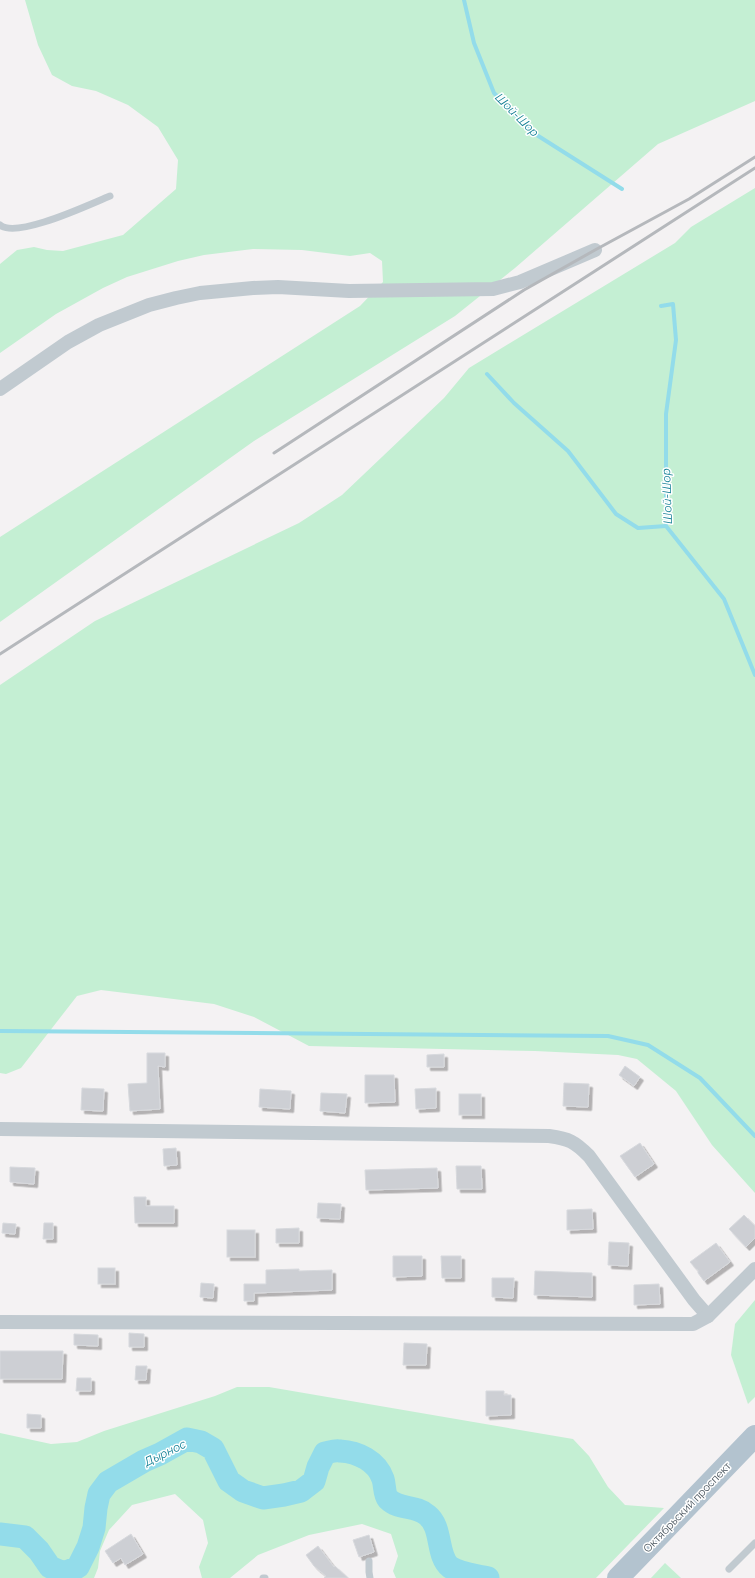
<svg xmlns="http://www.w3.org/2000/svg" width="755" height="1578" font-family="Raleway,sans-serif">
<defs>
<filter id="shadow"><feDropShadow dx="3.5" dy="3.5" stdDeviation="0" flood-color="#0004"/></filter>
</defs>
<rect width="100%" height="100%" fill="#f4f2f3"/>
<g fill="#c4efd3">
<polygon points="25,0 755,0 755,101 658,144 515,268 455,316 254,441 0,622 0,537 360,306 383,282 382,261 370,253 350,256 302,250 253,249 204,255 178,261 127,277 103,288 56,314 0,353 0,264 17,250 34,247 47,250 63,251 123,235 176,189 178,160 158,127 128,105 96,91 72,86 52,75 38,45"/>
<polygon points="755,188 755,1193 712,1145 676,1091 637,1059 618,1055 535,1051 309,1046 254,1017 214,1004 101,990 77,996 21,1068 6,1074 0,1073 0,685 95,621 299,523 342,495 444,398 469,368 675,243 691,227"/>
<polygon points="755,1300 755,1397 748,1404 731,1355 735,1324"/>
<polygon points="237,1387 269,1387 573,1439 589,1456 608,1487 625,1505 664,1508 596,1578 396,1578 393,1571 398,1556 391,1534 362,1524 309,1535 258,1555 230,1578 202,1578 199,1567 208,1543 203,1520 175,1494 132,1505 109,1530 100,1551 98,1568 94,1578 0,1578 0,1433 51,1444 77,1442 104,1431 215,1396"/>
<polygon points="665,1563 681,1578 651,1578"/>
</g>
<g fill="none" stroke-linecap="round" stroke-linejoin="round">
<g stroke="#93dcea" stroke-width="4">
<polyline points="464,0 474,43 494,93 532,132 622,189"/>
<polyline points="661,306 673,304 676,340 666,414 666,526 724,599 755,675"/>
<polyline points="487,374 514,403 568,451 616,514 638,528 666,526"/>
<polyline points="0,1031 608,1036 648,1045 700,1078 755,1136"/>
</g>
<path stroke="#93dcea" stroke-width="23" d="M0 1534 25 1537 39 1551 50 1567 64 1573 78 1567 88 1547 94 1528 96 1508 99 1494 108 1482 144 1461 160 1454 187 1439 201 1442 213 1449 229 1481 243 1491 263 1498 284 1495 301 1491 314 1481 318 1467 325 1453C330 1452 335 1450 340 1451 358 1452 377 1461 383 1479 385 1485 384 1494 388 1499 399 1510 416 1505 427 1515 443 1527 436 1556 450 1567 460 1574 476 1575 488 1578"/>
</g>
<g fill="#cdcfd4" stroke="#d7d9dd" filter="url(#shadow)">
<polygon points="147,1053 165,1053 165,1067 158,1066 160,1109 130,1111 128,1084 147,1083"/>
<polygon points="444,1054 444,1067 427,1067 427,1055"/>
<polygon points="625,1066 640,1077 634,1086 619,1075"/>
<polygon points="365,1075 394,1075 395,1102 365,1103"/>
<polygon points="564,1083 589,1084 588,1107 563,1106"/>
<polygon points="82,1088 104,1089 103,1111 81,1110"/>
<polygon points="436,1088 436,1108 416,1109 415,1089"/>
<polygon points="260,1089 291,1091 290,1109 259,1107"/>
<polygon points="321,1093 347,1094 345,1113 320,1111"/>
<rect x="459" y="1094" width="22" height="21"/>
<polygon points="640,1143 654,1164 635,1177 620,1156"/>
<polygon points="176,1148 177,1165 164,1166 163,1149"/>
<polygon points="456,1166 481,1166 482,1189 457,1189"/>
<polygon points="10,1167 35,1168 34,1184 10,1182"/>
<polygon points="437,1168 438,1188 366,1190 365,1170"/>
<polygon points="134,1197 146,1197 146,1206 174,1206 174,1223 135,1223"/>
<polygon points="318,1203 341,1204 340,1219 317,1218"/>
<polygon points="592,1209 593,1229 567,1230 567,1210"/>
<polygon points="744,1215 755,1226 755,1238 746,1247 729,1229"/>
<polygon points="3,1223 16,1224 15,1234 2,1233"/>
<polygon points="44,1223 53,1223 53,1239 43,1239"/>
<polygon points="299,1228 299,1243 276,1243 276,1229"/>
<rect x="227" y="1230" width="28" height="27"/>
<polygon points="609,1242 629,1243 628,1266 608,1265"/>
<polygon points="716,1243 730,1262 704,1281 698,1273 698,1270 696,1269 690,1262"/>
<polygon points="393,1256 422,1256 422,1276 393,1277"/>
<polygon points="441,1256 461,1256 461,1278 442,1278"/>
<rect x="98" y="1268" width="17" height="16"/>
<polygon points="299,1269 299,1271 332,1270 332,1290 254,1293 254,1301 244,1301 244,1284 266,1284 266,1270"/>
<polygon points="535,1271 592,1273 592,1297 534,1295"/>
<polygon points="492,1278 514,1278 513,1298 492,1297"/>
<polygon points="201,1283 214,1284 213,1298 200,1297"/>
<polygon points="659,1284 660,1304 634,1305 634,1285"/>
<polygon points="129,1333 144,1334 144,1347 129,1347"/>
<polygon points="74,1334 98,1335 98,1346 74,1345"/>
<polygon points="404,1343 427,1344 426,1365 403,1365"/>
<polygon points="0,1351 63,1351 62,1379 0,1379"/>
<polygon points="136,1366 147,1366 146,1380 135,1380"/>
<polygon points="77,1378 91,1378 91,1391 76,1391"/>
<polygon points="486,1391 504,1391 504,1395 511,1395 511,1415 486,1416"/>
<polygon points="27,1414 41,1415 41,1428 27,1428"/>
<polygon points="131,1534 143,1554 125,1565 121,1558 113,1563 105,1551"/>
<polygon points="369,1535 374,1552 359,1557 353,1540"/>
<polygon points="318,1546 334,1567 335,1566 348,1578 324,1578 326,1576 314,1566 306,1555"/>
</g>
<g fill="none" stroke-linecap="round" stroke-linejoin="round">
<g stroke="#c1cad0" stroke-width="7">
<path d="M0 225C17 239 90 204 110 196"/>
<polyline points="369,1561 369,1572 370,1578"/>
<polyline points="729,1569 755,1543"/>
<polyline points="263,1578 265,1578"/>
</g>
<g stroke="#c1cad0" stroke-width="14">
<polyline points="0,389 68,342 99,325 149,305 176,298 200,293 253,288 278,287 349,291 493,289 520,282 595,250"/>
<path d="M0 1129 549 1136C569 1139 574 1141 589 1156L694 1300 708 1316"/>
<polyline points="0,1322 693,1324 708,1316 755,1269"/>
</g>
<polyline stroke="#b3c3cf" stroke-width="22" points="618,1578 755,1436"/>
<g stroke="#b5b8bc" stroke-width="3">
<polyline points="274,453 524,290 595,250 689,199 755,157"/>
<polyline points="0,654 755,168"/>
</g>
</g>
<g text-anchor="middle" stroke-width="3" stroke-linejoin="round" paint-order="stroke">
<g font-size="11" fill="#4a565f" stroke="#fff">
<text transform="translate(687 1507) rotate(-46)" y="4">Октябрьский проспект</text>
</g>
<g font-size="12" font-style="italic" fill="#117f94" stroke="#fff">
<text transform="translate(517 115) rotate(45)" y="4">Шой-Шор</text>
<text transform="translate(667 496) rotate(-92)" y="4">Шой-Шор</text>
<text transform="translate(165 1453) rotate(-26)" y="4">Дырнос</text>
</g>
</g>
</svg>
